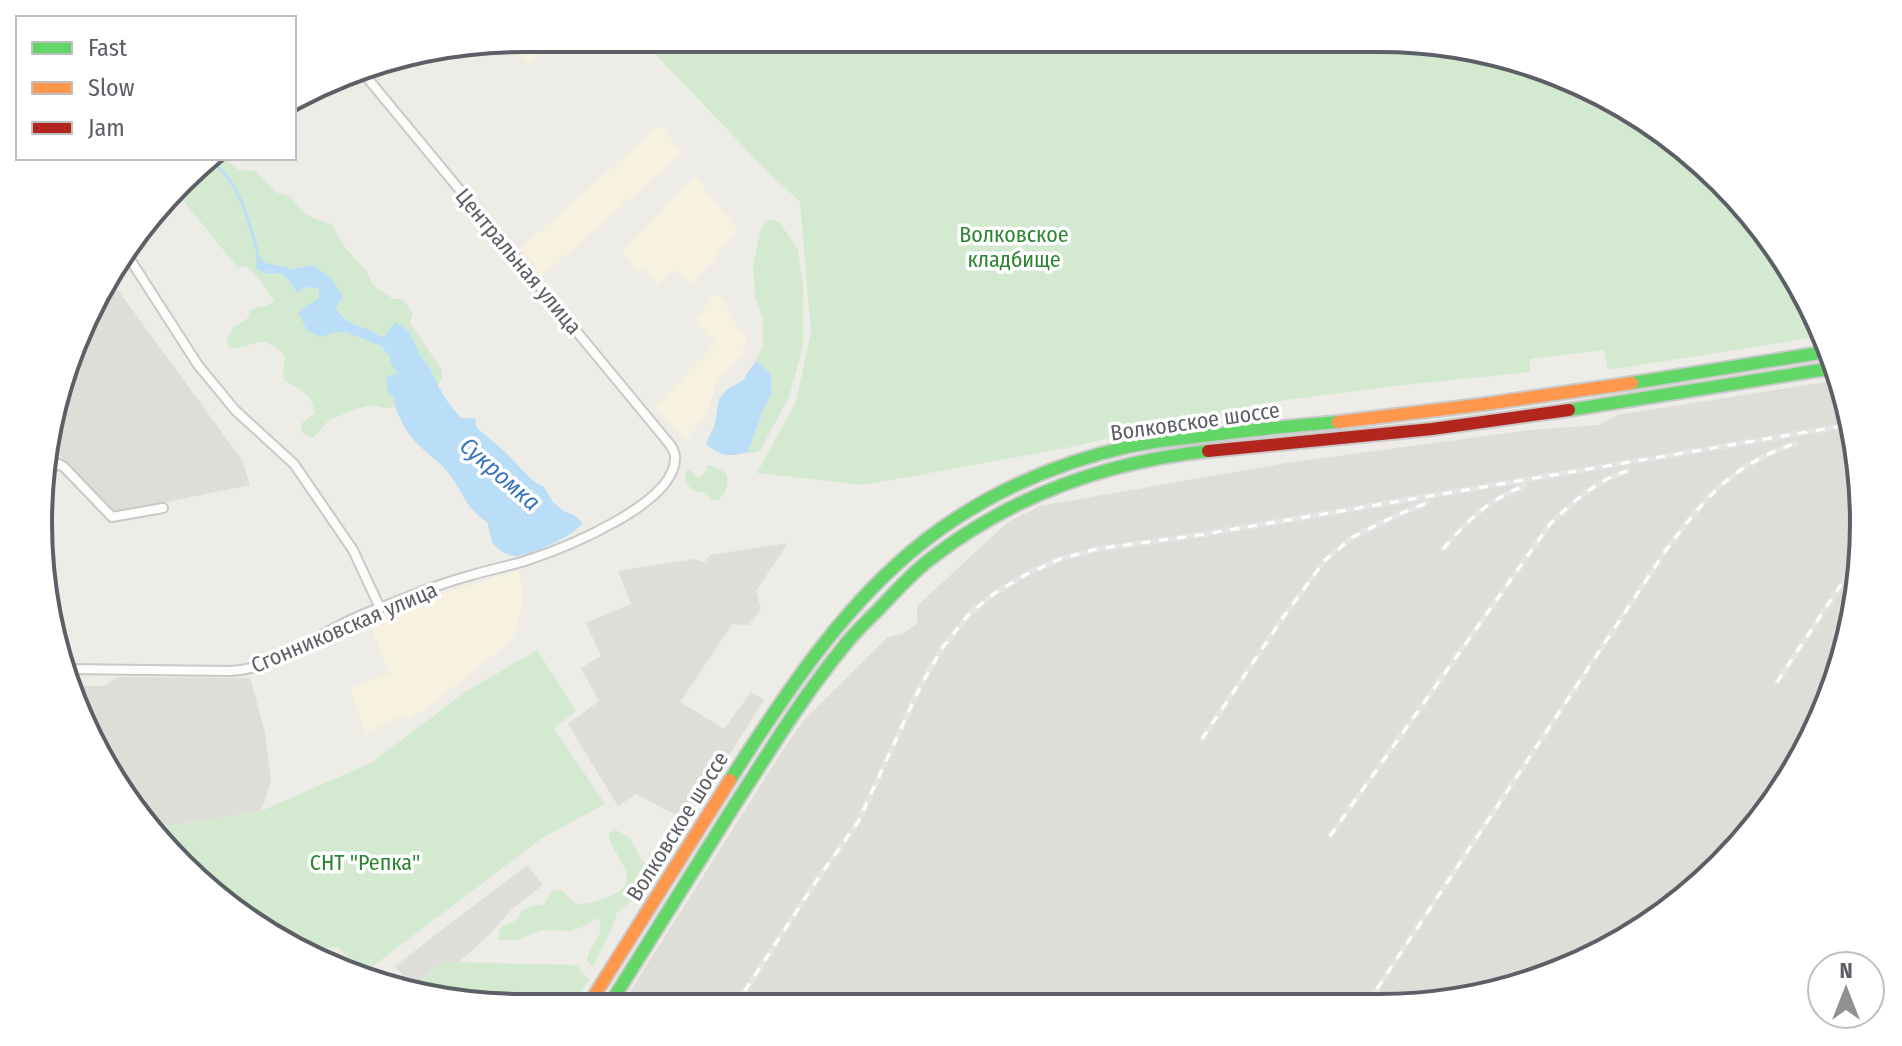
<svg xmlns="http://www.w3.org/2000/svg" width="1902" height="1046" font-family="'Fira Sans Condensed',sans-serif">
<rect width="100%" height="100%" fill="#edece7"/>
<g fill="#f7f2df">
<polygon points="525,38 556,38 528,64 515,48"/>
<polygon points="660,125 682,153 542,276 520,249"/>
<polygon points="695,176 738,231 691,285 674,269 658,285 644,268 639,272 622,252"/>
<polygon points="715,294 724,300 734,322 746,338 741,355 716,384 706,415 686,440 654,407 716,343 694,322"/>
<polygon points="520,570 523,603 514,636 494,655 409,721 404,714 366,734 350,689 389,673 369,621 441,594"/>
</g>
<g fill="#deddd8">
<polygon points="109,278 242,460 250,485 112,513 59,454 48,462 54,398"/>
<polygon points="1839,380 1847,397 1860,586 1799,765 1743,843 1649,926 1564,971 1442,1004 620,1007 781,753 804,720 888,637 903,634 917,623 917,606 1008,522 1040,506 1286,463 1530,430 1599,425 1617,415"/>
<polygon points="788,543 756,591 761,609 749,625 732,624 680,702 724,729 751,692 764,700 687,821 636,794 618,806 568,724 599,701 581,668 601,656 586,623 631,604 618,571 694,559 705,562 710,555"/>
<polygon points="117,677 250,678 265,732 271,781 261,811 169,826 146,823 75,709 70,686 104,686"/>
<polygon points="527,865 543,885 514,907 491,933 459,962 441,962 413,988 395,966"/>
</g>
<g fill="#d3ead1">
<polygon points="640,38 1410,39 1505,55 1621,103 1763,227 1818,337 1608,370 1604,350 1530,359 1530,372 1394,386 1250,405 1244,418 1228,423 1136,432 1066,448 864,485 757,473 796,402 811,332 800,202 765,169"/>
<path d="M208 159 226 160 239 170 256 171 275 192 291 197C300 213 314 220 331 224L344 246 366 271 373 285 393 299H402L413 313 410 323 442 370V378L438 386 430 368 421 357 409 331 395 322 386 335 381 337C375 332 371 331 364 328 333 316 336 308 330 277L313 265 293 269 263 262 259 255 267 272C285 272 287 278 296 292L305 287 319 289 320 337 337 332H346L381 346 389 355 391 364 399 375 394 398V407L384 408 373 405 365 406 329 420 313 438 306 436 301 430 302 423 315 413C312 395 300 388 285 381L283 373 285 356C258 329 259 349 230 348L226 341 234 327 248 318 250 311C259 305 267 308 274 301 268 291 255 272 246 266L238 268 177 193Z"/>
<polygon points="773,220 779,222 798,249 803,285 803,346 789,397 760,451 753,453 748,452 763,410 771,395 771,374 756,361 763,346 763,319 755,296 753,264 762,226 767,221"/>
<path d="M711 465 726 473C730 484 726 494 717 501L712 500 706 493C695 492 690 490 685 480L686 471 690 470 695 476 700 477 706 471 707 466Z"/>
<polygon points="537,650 576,711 554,728 605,804 542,838 364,973 338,947 308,950 280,943 159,843 155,837 169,826 261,811 371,763 464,693"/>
<path d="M616 830 630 838 641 859 651 870 642 892 617 913 612 928 593 967 587 961C588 945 608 934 598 918L585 926 569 931 543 930 516 940H499C498 923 503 928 514 921 525 914 514 918 524 910 529 906 538 906 544 904L553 891 562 890C566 894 571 901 575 903 585 907 621 895 625 885 633 865 608 851 609 833Z"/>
<polygon points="441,962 576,965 589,979 573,1007 492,1007 430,997 422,992 417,985"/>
</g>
<g fill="#baddf8">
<path d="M259 253 263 262 293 269 313 265 330 277 343 296 336 308C347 328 365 324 381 337L386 335 395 322 409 331 421 357 430 368 438 386 449 404 461 418H475L477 428 505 452 533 481 543 486 553 502 565 512 574 515 583 523C574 535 533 555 517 556 510 557 500 551 495 546 490 540 489 529 487 522 462 506 463 488 444 468 428 451 413 445 402 422 398 414 394 407 394 398L388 393 386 379 390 375 398 374 391 364 389 355 381 346 346 332H337L320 337 307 330 298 312 319 298V289L305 287 297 293C292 286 286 274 278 272 271 269 265 271 258 268Z"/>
<path d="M756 361 771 374V395L763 410 748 452C730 457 721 457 706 444L715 424 719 399 725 391 743 380Z"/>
</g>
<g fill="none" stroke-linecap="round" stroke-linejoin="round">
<path stroke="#baddf8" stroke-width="3" d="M209 158C231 176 241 197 249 223 254 239 259 251 258 268L267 272H281"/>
<g stroke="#c9c9c8" stroke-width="12">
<g id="street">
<polyline points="124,250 198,365 235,410 294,464 353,550 380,608"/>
<polyline points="47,471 59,464 64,467 112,517 163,508"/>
<path d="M66 669 229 671C274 669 296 647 335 628 351 619 368 612 385 606 414 594 442 583 472 575 489 570 508 566 525 561 562 549 677 504 675 457 675 449 668 442 663 436L359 68"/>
</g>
</g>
<g stroke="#c9cac9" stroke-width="16">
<g id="fast">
<polyline points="1632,383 1825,352"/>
<polyline points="1569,410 1833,368"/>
<path d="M730 780C788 689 851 593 939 530 995 490 1061 462 1127 447 1149 442 1171 440 1193 437 1242 431 1290 426 1338 422"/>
<path d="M608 1007C650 940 692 873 734 806 769 752 803 696 844 646 854 633 866 622 877 611 894 593 910 575 929 560 1011 496 1105 462 1208 451"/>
</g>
</g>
<g stroke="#c9cac9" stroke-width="16">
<g id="slow">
<polyline points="1338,422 1478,405 1632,383"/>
<polyline points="587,1007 730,780"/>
</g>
</g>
<g stroke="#c9cac9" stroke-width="16">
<polyline id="jam" points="1208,451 1432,429 1569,410"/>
</g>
<use href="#street" stroke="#fcfcfb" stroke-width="8"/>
<use href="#fast" stroke="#63d668" stroke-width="12"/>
<use href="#slow" stroke="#ff974d" stroke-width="12"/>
<use href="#jam" stroke="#b3261e" stroke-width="12"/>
<g stroke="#e3e4e3" stroke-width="6">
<g id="rail">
<path d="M1443 549C1467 521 1488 500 1524 486"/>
<polyline points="1777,682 1858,559"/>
<polyline points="1202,739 1282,619 1325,560 1353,537 1397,515 1427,503"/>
<path d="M1330 836 1550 524C1573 502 1595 481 1627 471"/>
<path d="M1367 1004 1666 550C1706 497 1730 466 1796 443"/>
<polyline points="735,1006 817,880 858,822 921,685 943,647 970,613 995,593 1027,574 1060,559 1097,549 1199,535 1849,425"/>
</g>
</g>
<use href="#rail" stroke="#fff" stroke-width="3" stroke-dasharray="9" stroke-linecap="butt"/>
</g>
<g text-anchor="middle" stroke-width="7" stroke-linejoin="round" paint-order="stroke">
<g font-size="22" fill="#2d8432" stroke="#fff">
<text x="1014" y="242">Волковское<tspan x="1014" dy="25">кладбище</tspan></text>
<text x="365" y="870">СНТ "Репка"</text>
</g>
<g font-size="22" fill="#5c6066" stroke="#fff">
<text transform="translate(519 261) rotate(50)" y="8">Центральная улица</text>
<text transform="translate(1195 421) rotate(-8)" y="8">Волковское шоссе</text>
<text transform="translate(344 627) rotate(-23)" y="8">Сгонниковская улица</text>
<text transform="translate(677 826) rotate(-58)" y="8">Волковское шоссе</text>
</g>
<g font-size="24" font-style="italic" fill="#3875bb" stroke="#fff">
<text transform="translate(500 474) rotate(41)" y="8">Сукромка</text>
</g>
</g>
<path d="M0 0H1902V1046H0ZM523 52H1379A471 471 0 0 1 1850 523V523A471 471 0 0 1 1379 994H523A471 471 0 0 1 52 523V523A471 471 0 0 1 523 52Z" fill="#fff" fill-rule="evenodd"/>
<path fill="none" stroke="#5c6066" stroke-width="4" d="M523 52H1379A471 471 0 0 1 1850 523V523A471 471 0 0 1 1379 994H523A471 471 0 0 1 52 523V523A471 471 0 0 1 523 52Z"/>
<rect x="16" y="16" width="280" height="144" fill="#ffffff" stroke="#bebfc2" stroke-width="2"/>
<rect x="32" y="42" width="40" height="12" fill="#63d668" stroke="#bebfc2" stroke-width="2"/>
<text x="88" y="56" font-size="24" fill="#5c6066">Fast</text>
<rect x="32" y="82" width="40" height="12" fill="#ff974d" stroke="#bebfc2" stroke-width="2"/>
<text x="88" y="96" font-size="24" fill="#5c6066">Slow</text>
<rect x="32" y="122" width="40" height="12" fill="#b3261e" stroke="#bebfc2" stroke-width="2"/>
<text x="88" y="136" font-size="24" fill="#5c6066">Jam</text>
<g transform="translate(1846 990)"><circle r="38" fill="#ffffff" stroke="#bebfc2" stroke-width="2"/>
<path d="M0-6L14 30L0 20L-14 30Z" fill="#8f9193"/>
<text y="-12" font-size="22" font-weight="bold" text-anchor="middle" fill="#5c6066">N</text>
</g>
</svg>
